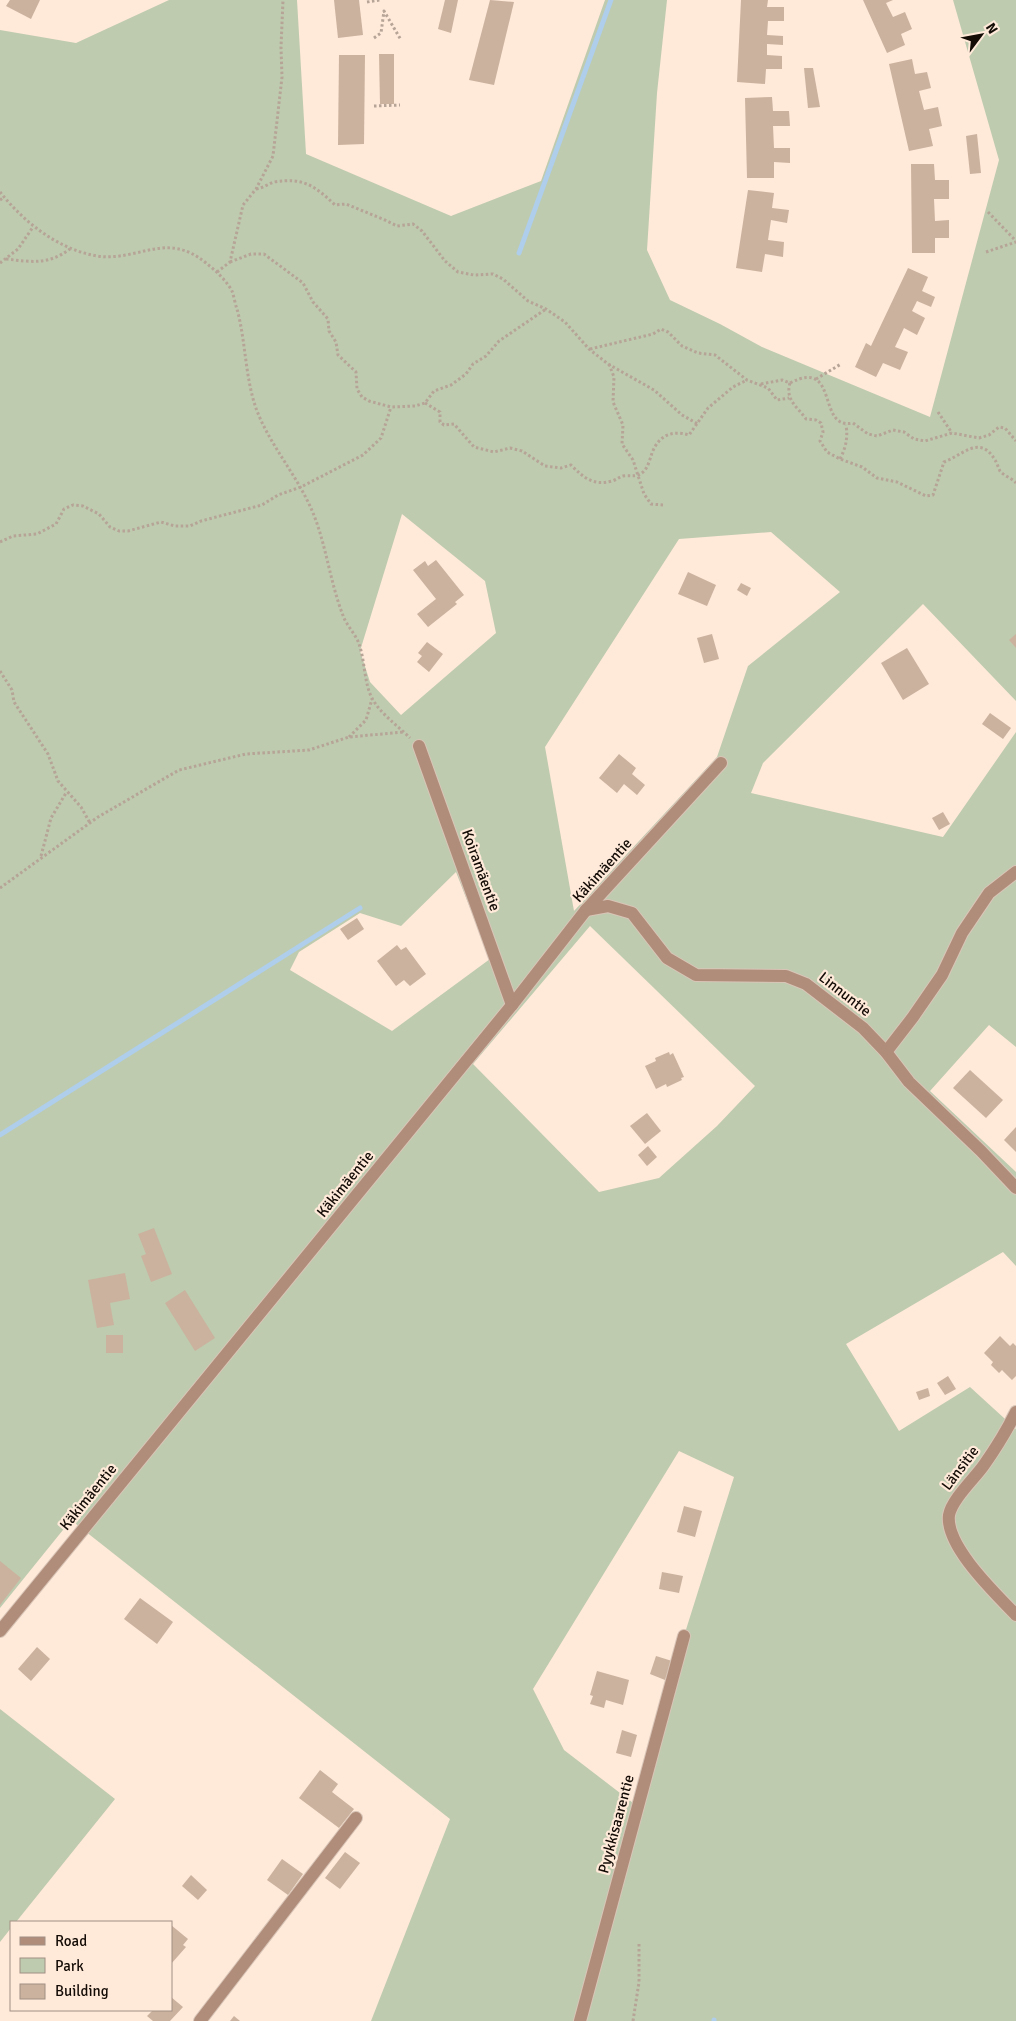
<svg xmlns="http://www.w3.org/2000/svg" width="1016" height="2021" font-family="Signika,sans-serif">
<rect width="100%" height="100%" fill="#ffe9d9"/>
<g fill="#becbaf" fill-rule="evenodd">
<path d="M169 0H297L306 154 451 216 541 181 605 0H667L657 93 647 250 670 300 720 324 762 347 930 417 999 160 953 0H1016V701L923 604 763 763 751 793 943 837 1016 732V1047L989 1025 930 1091 1016 1172V1266L1003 1252 846 1344 899 1431 970 1387 1016 1429V2021H371L450 1819 71 1520 0 1608V30L76 43ZM402 514 485 581 496 633 401 715 370 682 360 651ZM771 532 840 592 748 666 717 757 574 911 545 747 679 539ZM456 872 490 959 392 1031 290 970 299 952 360 913 401 926ZM590 926 755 1086 717 1126 659 1178 599 1192 473 1064ZM679 1451 734 1477 684 1636 637 1806 564 1750 533 1689Z"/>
<polygon points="0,1709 115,1799 16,1922 11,1922 11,1928 0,1942"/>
</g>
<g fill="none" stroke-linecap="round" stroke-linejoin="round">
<g stroke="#aeceeb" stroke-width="5">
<polyline points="519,253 611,0"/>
<polyline points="0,1135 360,908"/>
<polyline points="714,2021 714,2020"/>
</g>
</g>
<g fill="#cbb29e">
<polygon points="10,0 40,0 31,19 6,6"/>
<polygon points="334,0 359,0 363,35 338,38"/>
<polygon points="445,0 458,0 451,33 438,29"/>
<polygon points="490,0 514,2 494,85 469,80"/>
<polygon points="741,0 768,0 767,7 784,7 784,21 768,21 767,35 783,36 783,45 767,44 767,55 782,56 782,69 766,69 765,84 737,82"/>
<polygon points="863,0 893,0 886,3 893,17 905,12 912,29 901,34 905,45 887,53"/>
<polygon points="379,54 394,54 394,104 380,104"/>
<polygon points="339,55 365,55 364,144 338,145"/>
<polygon points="912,59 915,74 927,72 931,88 919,91 924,110 938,107 942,126 929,129 933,146 909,151 889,64"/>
<polygon points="804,68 813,68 820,107 808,108"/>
<polygon points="772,97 773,111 789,111 790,126 773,126 774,148 790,148 790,163 774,162 774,178 747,178 745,98"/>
<polygon points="977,134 981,173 970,174 966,136"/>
<polygon points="911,164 934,164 935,180 949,180 949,199 934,199 935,221 949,220 949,238 935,238 935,253 912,253"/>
<polygon points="748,190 774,193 772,208 789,210 787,223 771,220 768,240 784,242 783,257 765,254 762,272 736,268"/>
<polygon points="908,268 928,277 922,291 935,297 931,307 917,301 912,311 925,318 917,335 904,328 895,347 908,352 900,370 883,363 876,377 855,367 866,343 871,346"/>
<polygon points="436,560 464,595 455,602 457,604 428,627 417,614 436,599 413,570 425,561 428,566"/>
<polygon points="688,572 716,585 707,606 678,594"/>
<polygon points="741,583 751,588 747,596 737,590"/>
<polygon points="712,634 719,659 704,663 697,638"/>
<polygon points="1016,634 1016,648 1009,640"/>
<polygon points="427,642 443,654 429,672 417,662 422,656 418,653"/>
<polygon points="907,648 929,684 903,700 881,663"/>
<polygon points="990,713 1011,728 1003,739 982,724"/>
<polygon points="619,754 636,768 632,774 645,785 637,795 624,784 617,793 599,778"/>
<polygon points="943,812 950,824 939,830 932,818"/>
<polygon points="357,918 364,929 348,940 340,929"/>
<polygon points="397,945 401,950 406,947 426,974 410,986 404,980 396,986 377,961"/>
<polygon points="669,1052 670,1055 673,1053 684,1077 681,1078 682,1080 667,1087 666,1084 656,1089 645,1066 656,1061 655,1058"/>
<polygon points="970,1070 1003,1100 986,1118 953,1088"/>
<polygon points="647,1113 661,1131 645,1144 630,1126"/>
<polygon points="1016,1127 1016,1152 1004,1140"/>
<polygon points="648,1146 657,1157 647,1166 638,1155"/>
<polygon points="154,1228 172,1274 151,1282 141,1256 146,1254 138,1234"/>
<polygon points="125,1273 130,1299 110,1303 114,1325 97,1328 88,1280"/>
<polygon points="185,1290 215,1338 195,1351 165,1303"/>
<rect x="106" y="1335" width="17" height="18"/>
<polygon points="1000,1336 1010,1346 1013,1343 1016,1346 1016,1376 1012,1380 1002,1370 999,1373 991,1365 993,1362 984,1353"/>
<polygon points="948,1376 956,1389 945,1395 937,1383"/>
<polygon points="928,1388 930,1396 919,1400 916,1392"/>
<polygon points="684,1506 702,1511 695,1537 677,1532"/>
<polygon points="0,1561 21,1578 0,1605"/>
<polygon points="662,1572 683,1576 679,1593 659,1589"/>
<polygon points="140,1598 173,1622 157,1644 124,1619"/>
<polygon points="37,1647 50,1659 31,1681 18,1669"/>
<polygon points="656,1656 672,1661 665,1680 650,1674"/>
<polygon points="597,1671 629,1680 623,1705 606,1700 604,1708 590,1704 593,1696 590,1695"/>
<polygon points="622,1730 637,1735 631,1757 616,1753"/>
<polygon points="320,1770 338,1784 332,1792 354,1809 339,1828 299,1798"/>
<polygon points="345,1852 360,1863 340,1889 325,1878"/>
<polygon points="282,1859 303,1874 288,1895 267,1880"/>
<polygon points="191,1875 207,1890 198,1900 182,1886"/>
<polygon points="171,1925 188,1939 183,1945 186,1947 171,1964"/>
<polygon points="171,1997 183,2007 170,2021 153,2021 147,2016 153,2010 171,2010"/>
<polygon points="234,2016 240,2021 230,2021"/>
</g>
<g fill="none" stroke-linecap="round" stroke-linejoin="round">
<g stroke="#d9c5b7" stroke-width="14">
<g id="minor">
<polyline points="419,746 512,1005"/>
<polyline points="586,910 608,906 632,913 667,958 696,975 786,976 806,984 863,1028 886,1052 909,1082 981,1151 1016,1188"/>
<polyline points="886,1052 913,1017 942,975 962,933 989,893 1016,872"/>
<path d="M1016 1412C1007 1430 996 1448 984 1465 975 1478 952 1499 949 1515 945 1546 996 1594 1016 1615"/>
<polyline points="0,1631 512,1005 586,910 721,763"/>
<polyline points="200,2021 356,1818"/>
<polyline points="580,2021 684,1636"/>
</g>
</g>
<g stroke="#b6a497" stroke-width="3" stroke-dasharray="2.5 2.5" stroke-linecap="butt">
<polyline points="367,2 380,0"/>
<polyline points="374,38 381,33 384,11 401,40"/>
<polyline points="374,106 400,105"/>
<path d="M256 189C263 188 268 184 274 182 303 177 315 186 335 205L346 204 385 220 397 226 413 224 422 231 445 261 458 272 474 275 493 274 503 279 528 301 546 309 565 322 589 349 608 364 654 390 682 415 698 424"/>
<path d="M0 192C24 222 57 249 97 256 139 262 166 230 206 263 216 271 226 280 232 291 234 296 235 304 237 309 246 342 245 379 257 411 272 449 301 480 315 518 327 550 331 586 344 618 348 627 356 635 359 644 365 660 364 685 373 700 382 715 397 725 410 738"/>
<polyline points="0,200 4,197"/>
<polyline points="988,212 1016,241"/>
<polyline points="986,252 1016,242"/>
<path d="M6 259C32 262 48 265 70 249"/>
<polyline points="230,262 251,254 264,254 303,283 313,302 328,319 329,331 336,342 338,355 356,372 357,389 362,397 369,401 391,407 415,406 425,403 434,391 451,385 466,374 473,364 486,356 499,341 546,309"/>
<polyline points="0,263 18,249 33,227"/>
<polyline points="217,272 230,262 243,205 256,189 273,156 282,77 281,47 283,0"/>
<polyline points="590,349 653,334 661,329 668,332 682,346 698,353 715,355 747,380 768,388 777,400 789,398"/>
<polyline points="609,364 614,377 613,402 623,425 622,444 633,460 644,494 651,504 663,505"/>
<polyline points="816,379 841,364"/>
<path d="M790 383C785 400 797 406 806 419L816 420 821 423 823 432 820 441 827 452 840 459 862 467 877 478 897 482 926 496 933 495 944 462C963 455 980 434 995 460 997 463 998 467 1000 471 1004 476 1012 478 1016 483"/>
<path d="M761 384 782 380 790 383C840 357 816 431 853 423L868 434 877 436 893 430 904 432 914 439 925 441 952 433 979 438 989 435 999 427 1005 428 1016 441"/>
<path d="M425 403 440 412V422L444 425 454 424 474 447 494 452 510 448 522 451 545 466 561 468 571 465C584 478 593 486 612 481 616 480 619 477 623 476 631 475 638 478 644 471 648 467 650 459 652 453 659 435 672 430 689 435L708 408 733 387 747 380"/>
<polyline points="938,412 952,433"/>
<path d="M840 459C846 447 848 438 846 425"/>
<polyline points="0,542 13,536 37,534 56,524 64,509 73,505 83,506 99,514 110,527 119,531 128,531 161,522 175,526 190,526 201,521 262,505 278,495 301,487 363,455 381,438 391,407"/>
<polyline points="0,671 12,690 14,702 48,754 58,781 81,807 90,823"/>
<polyline points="349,737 366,720 372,699"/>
<polyline points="41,856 51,818 66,793"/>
<polyline points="0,888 98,817 179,770 246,754 309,750 349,737 404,732"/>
<polyline points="633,2021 639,1982 639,1943"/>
</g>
<use href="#minor" stroke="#b08d7a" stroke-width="12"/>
</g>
<g text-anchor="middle" stroke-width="4.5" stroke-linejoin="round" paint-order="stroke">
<g font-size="15" fill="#130b05" stroke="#ffe9d9">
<text transform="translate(481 870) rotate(70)" y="5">Koiramäentie</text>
<text transform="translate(602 870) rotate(-48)" y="5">Käkimäentie</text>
<text transform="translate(845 994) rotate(38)" y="5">Linnuntie</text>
<text transform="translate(345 1184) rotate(-51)" y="5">Käkimäentie</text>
<text transform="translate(960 1468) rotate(-53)" y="5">Länsitie</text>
<text transform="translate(88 1497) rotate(-51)" y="5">Käkimäentie</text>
<text transform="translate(616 1824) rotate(-75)" y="5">Pyykkisaarentie</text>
</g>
</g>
<rect x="10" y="1921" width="162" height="90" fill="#ffe9d9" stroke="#a19084"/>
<rect x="20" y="1937" width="25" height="8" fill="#b08d7a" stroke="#a19084"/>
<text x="55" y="1946" font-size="15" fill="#130b05">Road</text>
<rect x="20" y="1958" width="25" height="15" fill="#becbaf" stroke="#a19084"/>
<text x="55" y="1971" font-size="15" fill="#130b05">Park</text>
<rect x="20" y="1984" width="25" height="15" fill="#cbb29e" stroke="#a19084"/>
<text x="55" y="1996" font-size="15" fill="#130b05">Building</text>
<g transform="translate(981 35) rotate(58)" stroke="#ffe9d9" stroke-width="4" paint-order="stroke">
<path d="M0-4L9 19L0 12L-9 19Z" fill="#130b05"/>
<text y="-8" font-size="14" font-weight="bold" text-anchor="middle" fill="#130b05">N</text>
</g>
</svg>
